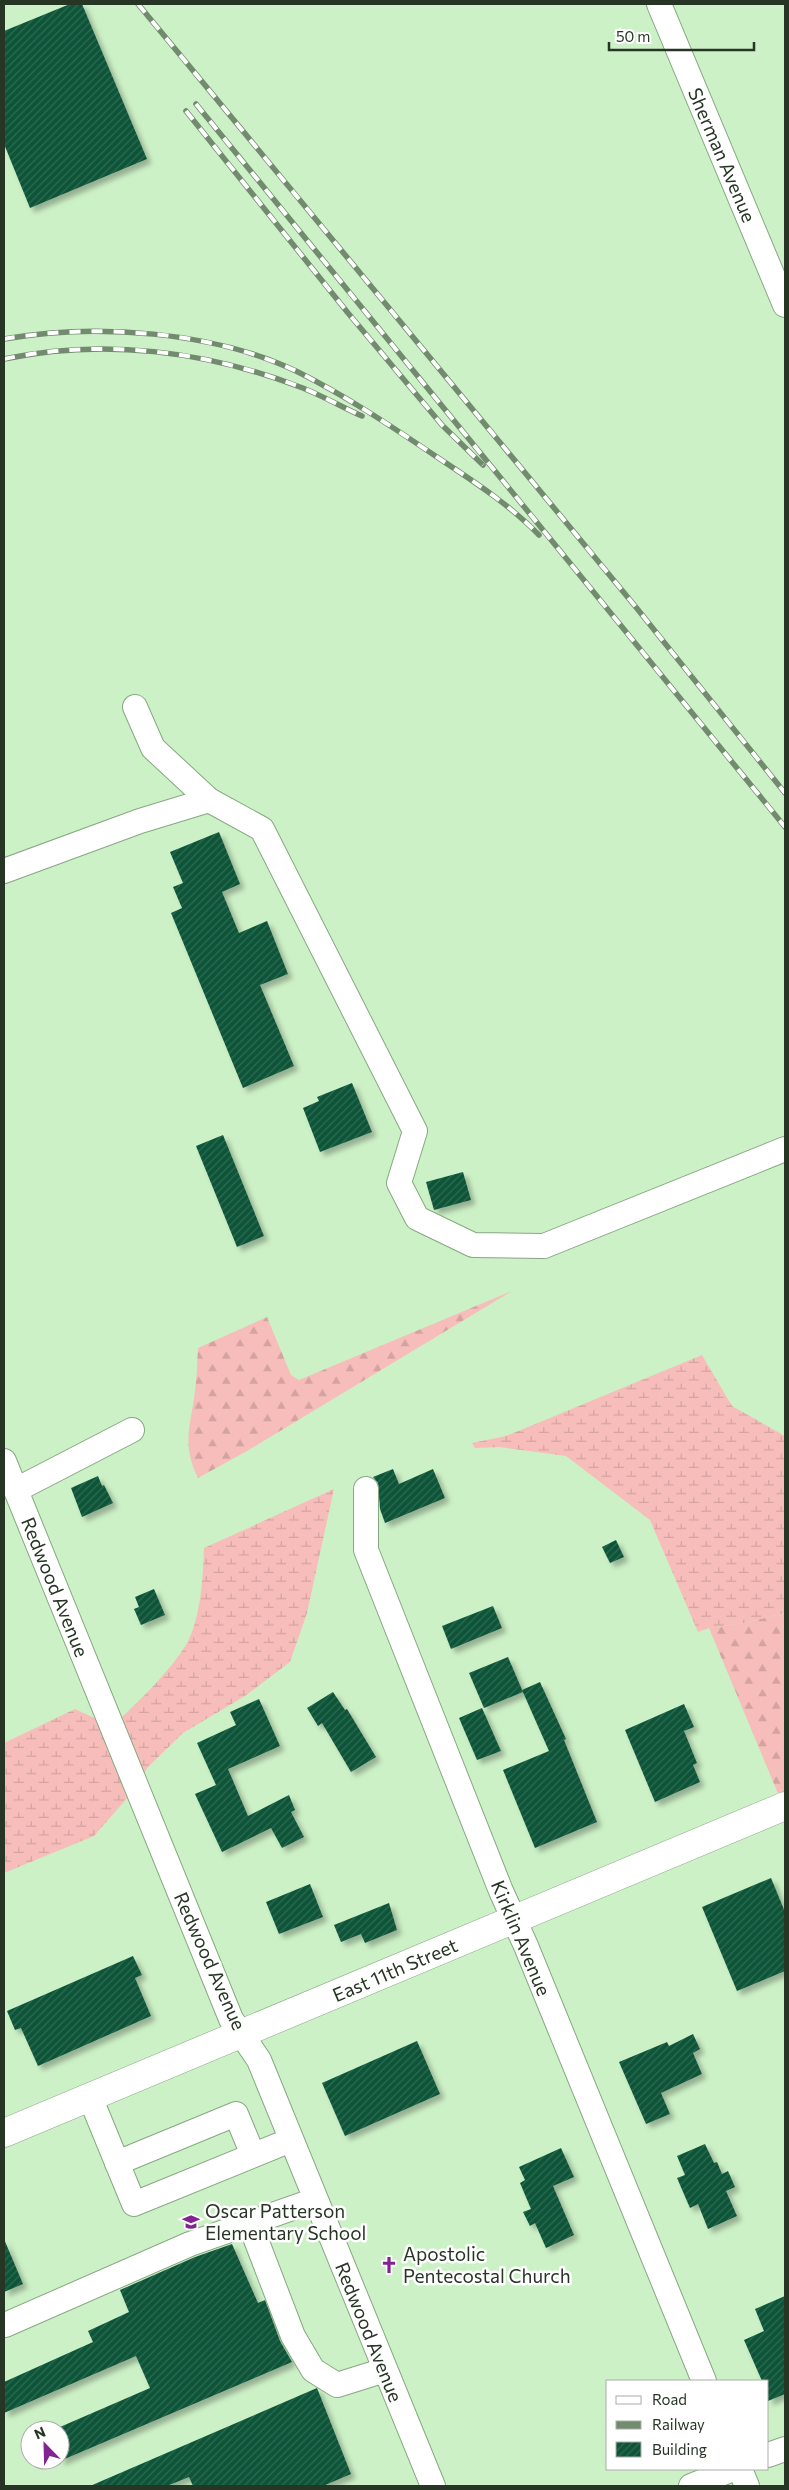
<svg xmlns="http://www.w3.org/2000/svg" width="789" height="2490" font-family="Commissioner,sans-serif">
<defs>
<pattern id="forest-firs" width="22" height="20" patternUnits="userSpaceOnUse" patternTransform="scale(1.25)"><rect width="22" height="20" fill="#f7bdba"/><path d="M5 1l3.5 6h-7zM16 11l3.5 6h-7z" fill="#d4a3a0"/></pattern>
<pattern id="wetland-marsh" width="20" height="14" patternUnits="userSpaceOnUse" patternTransform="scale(1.25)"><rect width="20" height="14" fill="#f7bdba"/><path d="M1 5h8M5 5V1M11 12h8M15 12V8" fill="none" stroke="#d4a3a0"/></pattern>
<pattern id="building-hatch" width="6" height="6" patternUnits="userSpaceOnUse" patternTransform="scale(1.25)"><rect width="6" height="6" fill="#0e5438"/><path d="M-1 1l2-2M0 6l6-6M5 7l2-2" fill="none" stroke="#316a53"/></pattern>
<filter id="shadow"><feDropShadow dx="4.5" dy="4.5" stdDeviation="2.5" flood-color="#0004"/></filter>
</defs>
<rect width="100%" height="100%" fill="#cdf1c7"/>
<g fill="url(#forest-firs)">
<path d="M512 1291 247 1451 198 1478C181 1444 191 1425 195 1391 197 1376 197 1362 198 1348L267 1317 291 1375 299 1380Z"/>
<polygon points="785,1613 785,1793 779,1796 709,1628 744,1623"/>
</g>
<g fill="url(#wetland-marsh)">
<polygon points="702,1355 732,1406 785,1436 785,1613 744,1623 709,1628 698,1632 650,1520 566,1456 499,1447 475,1448 472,1443 506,1436"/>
<path d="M334 1489 307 1613 290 1662 245 1696 183 1733 147 1768 143 1775 120 1719C143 1697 169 1672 186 1645 201 1619 203 1577 204 1548Z"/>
<polygon points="75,1709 99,1720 130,1795 94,1836 4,1873 4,1743"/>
</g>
<g fill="url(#building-hatch)" filter="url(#shadow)">
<polygon points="70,4 82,4 147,159 30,208 4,144 4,31"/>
<polygon points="219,832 240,884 222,892 239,933 267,921 288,974 260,985 294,1066 243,1088 171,913 182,908 173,887 183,883 170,852"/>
<polygon points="352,1083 372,1132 320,1152 303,1108 319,1101 317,1097"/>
<polygon points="223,1135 264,1236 237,1247 196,1146"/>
<polygon points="463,1172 471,1200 434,1210 426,1182"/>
<polygon points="393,1469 399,1484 433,1469 445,1498 385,1523 380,1509 378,1483 373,1477"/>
<polygon points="98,1476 102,1486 104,1485 113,1503 82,1517 71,1488"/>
<polygon points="616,1540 624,1557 610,1563 602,1547"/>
<polygon points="154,1589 165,1615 141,1625 134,1609 139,1607 135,1597"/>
<polygon points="493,1606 502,1628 451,1649 442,1626"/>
<polygon points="508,1657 523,1692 484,1708 469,1673"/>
<polygon points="540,1682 566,1739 564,1740 597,1822 535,1848 503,1770 549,1751 522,1690"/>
<polygon points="333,1692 345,1710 347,1709 376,1757 351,1772 322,1723 318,1726 307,1708"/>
<polygon points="259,1699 280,1746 228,1769 248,1816 289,1795 295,1810 291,1812 304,1837 282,1848 271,1828 222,1852 195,1794 216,1785 197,1743 236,1725 230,1712"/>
<polygon points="684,1704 694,1727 684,1731 697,1763 693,1765 700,1782 655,1802 625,1730"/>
<polygon points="482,1708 501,1751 477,1760 459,1718"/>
<polygon points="771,1878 785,1912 785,1971 737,1991 702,1907"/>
<polygon points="310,1884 323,1917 279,1934 266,1902"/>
<polygon points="389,1903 397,1930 365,1943 361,1934 341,1942 334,1925"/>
<polygon points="133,1956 142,1975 135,1978 151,2016 38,2066 21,2028 15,2030 7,2011"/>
<polygon points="693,2034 700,2049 693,2053 702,2074 661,2093 670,2114 646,2124 619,2062 667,2042 669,2046"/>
<polygon points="417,2041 440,2094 345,2136 322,2083"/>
<polygon points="705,2144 714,2163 717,2162 722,2174 728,2171 735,2187 726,2191 737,2216 708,2229 698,2204 690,2208 677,2178 685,2175 677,2156"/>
<polygon points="561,2148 574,2177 553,2186 574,2235 546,2248 535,2223 530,2226 523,2212 531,2209 520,2183 525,2180 519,2167"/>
<polygon points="4,2239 23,2284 4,2292"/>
<polygon points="232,2244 258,2303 265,2300 280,2341 292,2362 60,2461 60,2427 150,2388 136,2356 4,2413 4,2382 93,2342 88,2331 129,2312 120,2290 195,2257"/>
<polygon points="785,2296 785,2394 768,2401 768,2381 762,2381 744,2340 764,2331 755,2309"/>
<polygon points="317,2388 351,2474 323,2486 193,2486 189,2477 167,2486 90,2486"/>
</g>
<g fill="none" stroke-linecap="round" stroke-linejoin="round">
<g stroke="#86a881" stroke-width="26">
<g id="minor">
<polyline points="659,4 785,305"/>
<polyline points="135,707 153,748 209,800"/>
<polyline points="4,871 140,821 209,800 262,829 415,1131 399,1183 417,1218 473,1245 544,1246 785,1149"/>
<polyline points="4,1461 231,2019 259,2060 433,2486"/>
<polyline points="366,1489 366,1550 501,1891 526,1946 704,2381"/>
<polyline points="16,1490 132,1430"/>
<polyline points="90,2097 134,2204 291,2140"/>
<polyline points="117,2163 236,2114 253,2155"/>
<polyline points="250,2224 293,2336 313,2370 337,2385 385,2370"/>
<polyline points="5,2325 190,2244 315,2200"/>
<polyline points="768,2455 785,2449"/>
<polyline points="740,2469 747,2486"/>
<polyline points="691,2486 733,2469"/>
</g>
</g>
<g stroke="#86a881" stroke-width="29">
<polyline id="major" points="4,2133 785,1806"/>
</g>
<use href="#minor" stroke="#fff" stroke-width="24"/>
<use href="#major" stroke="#fff" stroke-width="28"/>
<g stroke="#728a6e" stroke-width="5.5">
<g id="rail">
<polyline points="138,4 635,606 785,793"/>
<polyline points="196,104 785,827"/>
<polyline points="186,111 348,313 442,425 483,465"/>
<path d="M4 339C94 323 214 331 298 372 344 395 388 424 431 453 468 478 507 502 539 535"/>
<path d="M4 359C103 338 206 351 300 387 321 395 342 407 362 416"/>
</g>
</g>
<use href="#rail" stroke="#fff" stroke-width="4" stroke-dasharray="11" stroke-linecap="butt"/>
</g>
<defs>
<g id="school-bare" transform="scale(1.35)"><path d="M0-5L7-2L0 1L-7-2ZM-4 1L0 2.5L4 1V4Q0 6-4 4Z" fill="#812491" stroke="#fff" stroke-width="2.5" paint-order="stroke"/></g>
<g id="church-bare" transform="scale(1.35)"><path d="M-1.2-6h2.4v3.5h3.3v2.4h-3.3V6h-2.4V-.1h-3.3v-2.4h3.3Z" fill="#812491" stroke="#fff" stroke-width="2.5" paint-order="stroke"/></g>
</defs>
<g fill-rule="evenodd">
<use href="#school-bare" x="191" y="2222"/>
<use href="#church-bare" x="389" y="2265"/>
</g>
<g text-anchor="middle" stroke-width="5" stroke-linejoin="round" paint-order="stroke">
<g font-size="19" fill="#273525" stroke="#fff">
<text transform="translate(722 155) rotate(67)" y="7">Sherman Avenue</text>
<text transform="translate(55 1587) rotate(68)" y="7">Redwood Avenue</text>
<text transform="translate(521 1938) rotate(67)" y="7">Kirklin Avenue</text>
<text transform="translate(210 1961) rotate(66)" y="7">Redwood Avenue</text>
<text transform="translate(395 1970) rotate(-23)" y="7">East 11th Street</text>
<text transform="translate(369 2332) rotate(68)" y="7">Redwood Avenue</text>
</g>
<g font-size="19" fill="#273525" stroke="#fff" text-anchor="start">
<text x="205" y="2218">Oscar Patterson<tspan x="205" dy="22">Elementary School</tspan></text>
<text x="403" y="2261">Apostolic<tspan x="403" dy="22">Pentecostal Church</tspan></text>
</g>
</g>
<rect width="789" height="2490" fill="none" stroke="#273525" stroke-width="10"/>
<rect x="606" y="2380" width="162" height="90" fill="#ffffff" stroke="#a9aea8"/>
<rect x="616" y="2396" width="25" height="8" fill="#ffffff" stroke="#a9aea8"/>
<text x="652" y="2405" font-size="15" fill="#273525">Road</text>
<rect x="616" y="2421" width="25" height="8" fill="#728a6e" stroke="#a9aea8"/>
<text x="652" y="2430" font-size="15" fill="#273525">Railway</text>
<rect x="616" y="2442" width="25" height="15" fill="url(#building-hatch)" stroke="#a9aea8"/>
<text x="652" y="2455" font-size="15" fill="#273525">Building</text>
<g transform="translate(45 2445) rotate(337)"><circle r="24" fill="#ffffff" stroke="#a9aea8"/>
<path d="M0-4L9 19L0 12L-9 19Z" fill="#812491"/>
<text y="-8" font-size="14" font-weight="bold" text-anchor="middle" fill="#273525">N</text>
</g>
<path d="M609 42v8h145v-8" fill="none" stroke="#273525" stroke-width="2.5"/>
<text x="616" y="42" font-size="15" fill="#273525" stroke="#ffffff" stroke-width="4" paint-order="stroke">50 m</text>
</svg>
